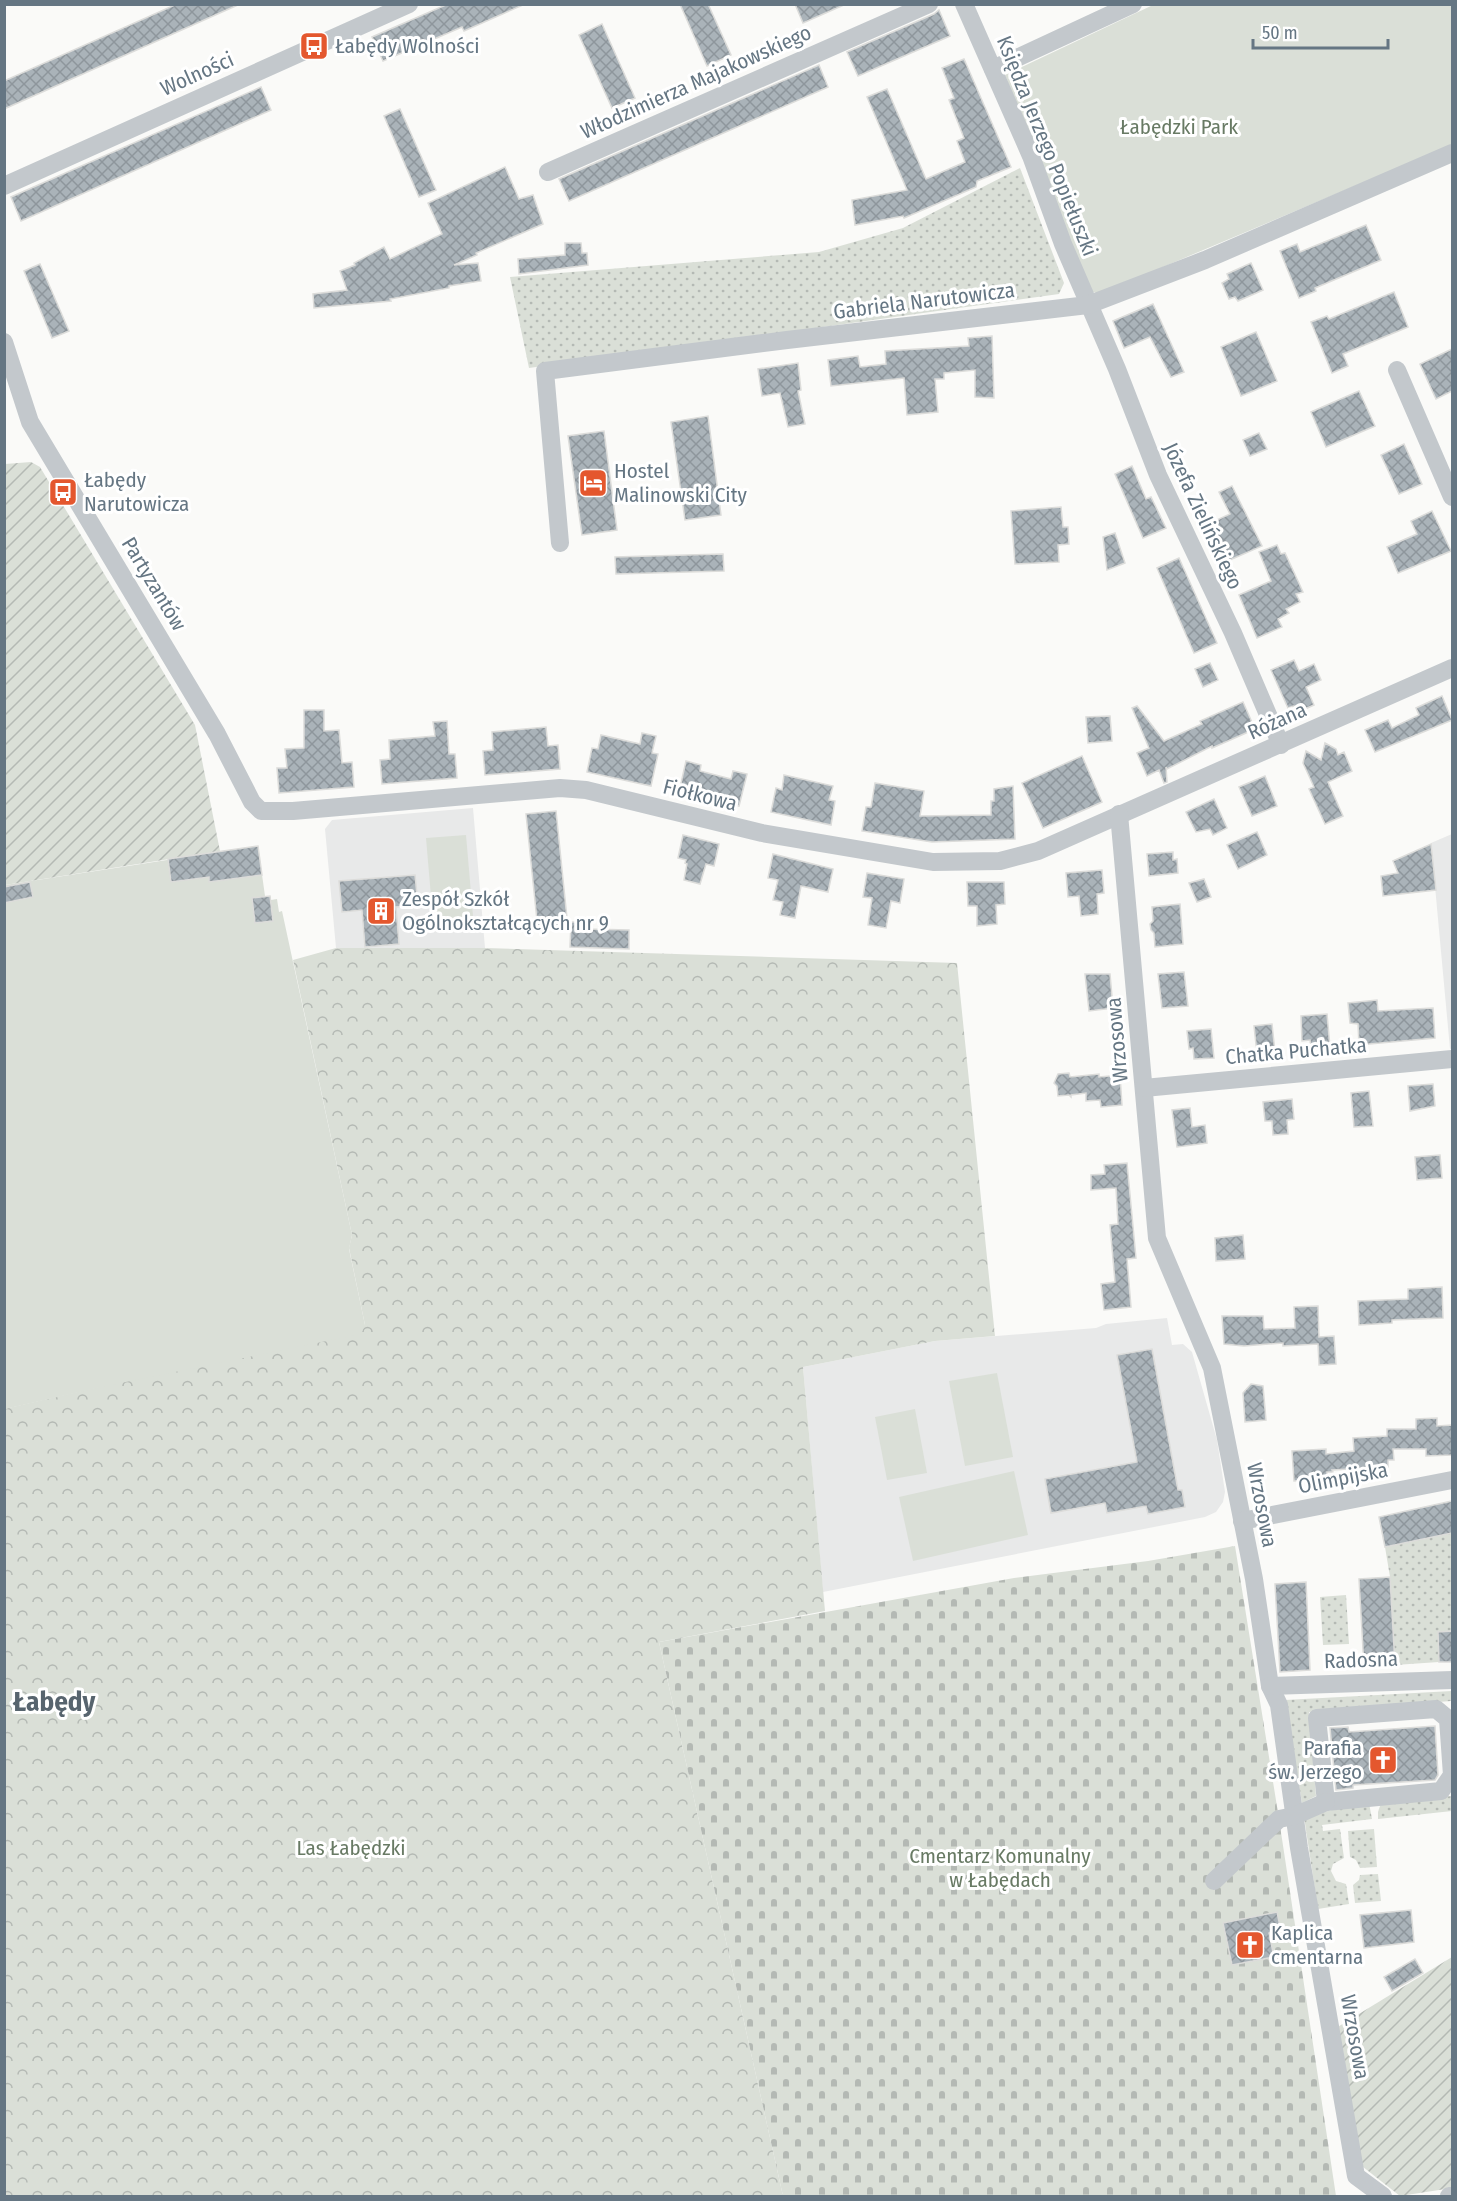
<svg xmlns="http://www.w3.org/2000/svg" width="1457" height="2201" font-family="'Fira Sans Condensed',sans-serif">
<defs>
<pattern id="grass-dots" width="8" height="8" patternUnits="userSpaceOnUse" patternTransform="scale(1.5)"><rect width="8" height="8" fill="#dadfd7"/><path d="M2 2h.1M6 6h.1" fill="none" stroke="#b4b9b4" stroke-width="1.8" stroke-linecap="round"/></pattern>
<pattern id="forest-crowns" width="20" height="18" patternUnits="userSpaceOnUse" patternTransform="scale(1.5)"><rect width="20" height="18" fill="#dadfd7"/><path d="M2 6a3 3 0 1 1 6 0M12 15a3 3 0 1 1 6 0" fill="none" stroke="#b4b9b4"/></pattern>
<pattern id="cemetery-stones" width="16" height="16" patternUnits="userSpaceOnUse" patternTransform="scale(1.5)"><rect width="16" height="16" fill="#dadfd7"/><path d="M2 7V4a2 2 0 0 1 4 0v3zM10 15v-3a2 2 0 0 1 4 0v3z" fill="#b4b9b4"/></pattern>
<pattern id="garden-furrows" width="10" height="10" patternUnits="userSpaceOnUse" patternTransform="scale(1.5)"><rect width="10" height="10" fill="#dadfd7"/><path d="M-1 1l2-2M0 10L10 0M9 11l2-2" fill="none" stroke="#b4b9b4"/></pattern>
<pattern id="building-cross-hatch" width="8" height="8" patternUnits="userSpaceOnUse" patternTransform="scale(1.5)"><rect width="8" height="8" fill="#aab3b9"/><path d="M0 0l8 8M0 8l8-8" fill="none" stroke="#8e969c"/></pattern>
</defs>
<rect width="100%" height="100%" fill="#fafaf8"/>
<g fill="#e8e9e9">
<polygon points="473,808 485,948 336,948 325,829 332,820"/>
<polygon points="1452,834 1452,1048 1450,1049 1431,843"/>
<polygon points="1167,1318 1172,1345 1183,1344 1192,1352 1217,1440 1225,1492 1223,1502 1216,1512 1205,1517 823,1592 803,1367 935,1341 1096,1328 1106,1324"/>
</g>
<g fill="url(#grass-dots)">
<polygon points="1020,168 1064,283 1059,294 529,368 510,277 819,252 903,228"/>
<polygon points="1452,1533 1452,1631 1438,1632 1439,1662 1395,1665 1390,1577 1385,1547"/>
<polygon points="1346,1595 1349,1644 1323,1645 1320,1597"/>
<polygon points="1452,1691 1452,1713 1451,1701 1309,1712 1316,1796 1302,1803 1285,1700"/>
<polygon points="1452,1796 1452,1811 1378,1819 1378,1812 1381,1803"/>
<polygon points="1369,1803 1372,1819 1322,1825 1323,1831 1340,1829 1344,1858 1333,1864 1331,1871 1336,1881 1346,1884 1349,1904 1318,1909 1304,1817 1356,1804"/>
<polygon points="1374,1829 1377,1867 1360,1868 1356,1860 1350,1857 1348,1831"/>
<polygon points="1378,1874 1381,1901 1355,1903 1353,1885 1359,1880 1360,1875"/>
</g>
<polygon fill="url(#forest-crowns)" points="336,948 485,948 957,963 995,1336 935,1341 803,1367 825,1611 659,1642 783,2196 5,2196 4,1409 365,1325 349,1248 352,1235 293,960"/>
<polygon fill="url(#cemetery-stones)" points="1235,1546 1279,1819 1336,2196 783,2196 659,1642 1014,1578 1148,1561"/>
<g fill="#dadfd7">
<polygon points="1153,5 1452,5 1452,145 1099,294 1090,291 1005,75"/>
<polygon points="466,835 473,916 433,920 426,838"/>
<polygon points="258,846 265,896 270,896 271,900 277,899 279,912 282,911 352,1235 349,1249 365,1325 361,1334 106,1386 5,1409 5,885"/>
<polygon points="997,1373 1013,1457 965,1466 949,1381"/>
<polygon points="915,1409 927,1473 887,1480 875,1417"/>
<polygon points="1014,1471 1028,1535 913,1561 899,1497"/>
</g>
<g fill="url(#garden-furrows)">
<polygon points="31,462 40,467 195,725 220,851 5,885 5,464"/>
<polygon points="1452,1957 1452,2188 1400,2196 1358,2163 1336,2028"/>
</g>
<g fill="url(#building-cross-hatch)" stroke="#dcdcda" stroke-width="1.5">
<polygon points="177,4 240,4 4,109 4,81"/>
<polygon points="448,4 525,4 464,31 462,27 383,61 372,37"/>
<polygon points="680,4 708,4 731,55 707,66"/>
<polygon points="795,4 846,4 803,23"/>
<polygon points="939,10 950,36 858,76 847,52 934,14"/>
<polygon points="602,24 635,98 612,108 579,35"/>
<polygon points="964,59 1011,167 977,181 976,187 904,218 903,216 855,225 852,200 907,190 867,97 887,89 926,179 965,162 957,141 964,138 949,100 954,98 942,68"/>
<polygon points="819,65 828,87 569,201 559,179"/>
<polygon points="261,87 271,110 21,221 11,197"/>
<polygon points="400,109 436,190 419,197 384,116"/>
<polygon points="505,167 519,199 533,195 543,224 476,253 477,255 454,265 478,263 481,281 449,286 449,288 390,299 391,301 314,308 313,294 347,290 340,271 355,265 354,263 384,247 390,259 442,234 428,203"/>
<polygon points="1366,225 1381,260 1315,288 1316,291 1299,298 1280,251 1297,244 1300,252"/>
<polygon points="565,243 581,243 582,253 587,253 588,265 519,274 518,259 565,255"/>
<polygon points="1251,263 1263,290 1238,301 1235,297 1229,299 1222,283 1229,279 1227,274"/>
<polygon points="40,264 69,331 52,338 24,271"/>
<polygon points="1394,292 1408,327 1343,354 1348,366 1332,373 1311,322 1327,316 1329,319"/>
<polygon points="1153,304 1184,372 1171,377 1150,337 1124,348 1113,321"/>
<polygon points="1256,332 1277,381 1241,396 1221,347"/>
<polygon points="992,336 994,398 975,397 975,370 944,373 944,379 935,379 938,412 907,415 904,378 831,386 828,360 858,356 860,367 886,364 885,351 969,346 968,338"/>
<polygon points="1452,349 1452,391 1436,399 1420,364"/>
<polygon points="798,363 801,390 798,391 805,424 788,427 780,393 762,396 758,369"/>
<polygon points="1359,391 1375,426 1326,447 1311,412"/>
<polygon points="708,416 721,515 685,520 671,422"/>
<polygon points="604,431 617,530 582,535 568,436"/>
<polygon points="1259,433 1267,449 1250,456 1243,440"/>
<polygon points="1404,444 1422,484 1399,494 1381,455"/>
<polygon points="1132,466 1146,499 1151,497 1166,528 1143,538 1115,474"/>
<polygon points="1232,486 1262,546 1223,563 1206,525 1230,514 1219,492"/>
<polygon points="1061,507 1063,527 1068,527 1069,544 1058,545 1059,562 1015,564 1011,511"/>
<polygon points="1432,511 1451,551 1398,573 1387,547 1417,534 1411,521"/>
<polygon points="1115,533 1125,563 1107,570 1103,537"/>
<polygon points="1277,545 1281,554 1285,553 1303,592 1296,594 1300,602 1286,609 1289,613 1278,619 1282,627 1257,638 1239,595 1271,581 1259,552"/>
<polygon points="723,554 724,571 616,574 615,557"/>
<polygon points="1179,558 1217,643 1194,653 1157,568"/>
<polygon points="1294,660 1299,671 1314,664 1321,680 1306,687 1314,705 1298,712 1294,706 1288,708 1271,670"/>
<polygon points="1210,663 1218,680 1203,687 1195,669"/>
<polygon points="1442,696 1452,720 1375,752 1365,730 1388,720 1392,728 1419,715 1416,708"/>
<polygon points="1243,702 1255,729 1212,748 1212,746 1167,769 1166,767 1167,782 1164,783 1159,770 1147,776 1137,753 1149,748 1132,708 1137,706 1164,741 1202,724 1200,721"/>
<polygon points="304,710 324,710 324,731 339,730 342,763 352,762 354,787 279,793 277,768 287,768 285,749 304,748"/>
<polygon points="1110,716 1112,741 1088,743 1086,717"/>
<polygon points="447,721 449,754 455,754 457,778 382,784 380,760 390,759 389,740 435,736 433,722"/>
<polygon points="546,727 548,746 558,745 560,769 485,775 483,751 493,750 492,732"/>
<polygon points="642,733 656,736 652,753 658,754 651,786 587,772 592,748 598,749 601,735 640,744"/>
<polygon points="1325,743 1336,749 1338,755 1344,752 1352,771 1328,782 1343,816 1325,824 1309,789 1314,787 1303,763 1306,751 1321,760"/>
<polygon points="1082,756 1102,802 1043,828 1022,783"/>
<polygon points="686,761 701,765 700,771 731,779 733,771 747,774 739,806 679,792"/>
<polygon points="784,775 833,786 829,800 835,801 831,825 771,812 776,788 782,790"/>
<polygon points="1265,776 1277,806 1252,816 1239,787"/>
<polygon points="875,783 924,791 920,816 991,815 991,801 994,801 994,789 1013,786 1015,839 932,842 862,831 866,807 871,807"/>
<polygon points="1214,799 1227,828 1213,835 1210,829 1196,832 1186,812"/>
<polygon points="556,811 568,928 538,930 526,814"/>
<polygon points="1257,832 1267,855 1238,869 1227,845"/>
<polygon points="683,835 719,844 714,866 706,864 700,884 684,880 687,864 685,863 686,860 678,858"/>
<polygon points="1431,844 1436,890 1383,896 1381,876 1398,873 1393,861"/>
<polygon points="258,846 262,875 209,882 209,877 171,882 168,859"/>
<polygon points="1173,852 1173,860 1177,859 1178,873 1149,876 1147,854"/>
<polygon points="773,854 833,869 828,892 801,886 795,918 780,915 783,902 773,900 778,880 768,878"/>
<polygon points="1102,870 1104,893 1097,894 1098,914 1081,916 1079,896 1068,897 1066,873"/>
<polygon points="867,873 904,879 900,903 891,901 886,928 868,925 872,898 863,897"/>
<polygon points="415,875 418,905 396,907 399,944 365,947 362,910 342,912 339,881"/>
<polygon points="1204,879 1211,897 1197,902 1189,883"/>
<polygon points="30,882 33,897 4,903 4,887"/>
<polygon points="967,882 1004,882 1005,904 996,905 997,924 977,926 977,906 968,906"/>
<polygon points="270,896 273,921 255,923 252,898"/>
<polygon points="1180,904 1183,944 1155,947 1154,933 1151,930 1150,924 1153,921 1152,907"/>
<polygon points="571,922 588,922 588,929 629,930 629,949 570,947"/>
<polygon points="1184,972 1188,1006 1162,1008 1158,974"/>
<polygon points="1085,974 1110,974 1113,1008 1089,1011"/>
<polygon points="1377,1000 1378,1011 1433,1008 1435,1038 1359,1045 1358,1024 1350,1023 1348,1003"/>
<polygon points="1327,1014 1330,1047 1311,1049 1310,1040 1302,1041 1301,1016"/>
<polygon points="1272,1024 1275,1052 1257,1054 1254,1026"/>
<polygon points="1211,1029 1214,1058 1194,1059 1193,1048 1189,1049 1187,1031"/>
<polygon points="1069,1073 1070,1077 1099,1074 1099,1077 1120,1075 1122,1105 1101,1107 1100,1100 1086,1101 1086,1093 1071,1095 1071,1097 1069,1095 1058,1096 1057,1086 1054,1083 1058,1074"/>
<polygon points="1433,1084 1435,1106 1410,1111 1408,1086"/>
<polygon points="1369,1091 1373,1126 1354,1127 1351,1093"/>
<polygon points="1292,1099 1294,1119 1287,1120 1288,1134 1273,1135 1272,1121 1265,1121 1263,1102"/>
<polygon points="1190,1108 1192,1127 1205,1125 1207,1143 1177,1147 1172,1110"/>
<polygon points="1440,1155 1442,1178 1417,1180 1415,1157"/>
<polygon points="1127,1163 1136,1258 1127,1259 1131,1307 1104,1310 1101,1284 1115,1282 1110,1225 1118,1224 1116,1188 1091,1190 1091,1175 1105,1174 1104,1165"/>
<polygon points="1243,1235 1245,1259 1216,1261 1215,1238"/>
<polygon points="1442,1287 1443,1318 1392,1320 1392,1323 1359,1325 1358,1301 1408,1299 1408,1289"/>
<polygon points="1318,1306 1319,1337 1334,1336 1336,1364 1319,1365 1318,1344 1283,1346 1283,1343 1244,1346 1224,1344 1222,1316 1263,1316 1264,1329 1295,1328 1294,1307"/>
<polygon points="1152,1349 1178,1490 1182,1490 1185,1507 1148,1514 1146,1506 1107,1513 1105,1503 1051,1513 1045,1479 1137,1462 1117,1355"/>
<polygon points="1251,1384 1263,1386 1266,1420 1245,1422 1243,1393"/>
<polygon points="1437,1418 1437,1426 1452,1425 1452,1455 1426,1456 1426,1449 1393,1449 1394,1460 1388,1460 1388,1467 1332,1470 1333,1472 1327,1472 1327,1479 1294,1481 1292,1451 1326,1449 1326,1454 1354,1451 1353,1438 1387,1436 1387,1429 1416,1429 1416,1419"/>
<polygon points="1452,1501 1452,1533 1385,1547 1379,1517"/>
<polygon points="1390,1577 1395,1665 1364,1667 1359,1579"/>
<polygon points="1306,1582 1310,1670 1280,1672 1275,1584"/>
<polygon points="1452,1631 1452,1662 1439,1662 1438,1632"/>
<polygon points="1435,1726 1438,1775 1435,1780 1353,1785 1353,1788 1336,1790 1330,1728 1348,1727 1349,1732"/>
<polygon points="1411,1910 1414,1942 1364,1948 1360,1915"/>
<polygon points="1277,1912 1281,1931 1269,1933 1274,1957 1232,1965 1223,1923"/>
<polygon points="1415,1959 1423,1973 1392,1991 1384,1977"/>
</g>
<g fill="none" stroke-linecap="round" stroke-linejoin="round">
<g stroke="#c3c8cc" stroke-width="18">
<polyline points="964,4 1031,156 1063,244 1117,369 1158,475 1233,633 1281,745"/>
<polyline points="993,69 1133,4"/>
<polyline points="548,172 929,4"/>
<polyline points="4,186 409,4"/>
<polyline points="4,342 30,422 217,734 252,802 261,811 293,811 560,788 586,790 762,833 933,862 1000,861 1038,851 1452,668"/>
<polyline points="1397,370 1452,497"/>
<polyline points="560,543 545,371 787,340 1088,305 1205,260 1452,153"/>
<polyline points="1119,814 1157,1238 1212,1368 1254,1579 1270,1686 1279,1705 1299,1848 1356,2176 1383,2196"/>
<polyline points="1144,1088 1452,1059"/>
<polyline points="1242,1521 1452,1480"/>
<polyline points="1270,1686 1452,1680"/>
<polygon points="1436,1709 1448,1719 1452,1775 1441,1791 1326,1802 1317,1718"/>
<polyline points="1214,1881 1279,1819 1294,1816 1326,1802"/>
<polyline points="1449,2196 1452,2196"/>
</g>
</g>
<defs>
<g id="bus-square" transform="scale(1.5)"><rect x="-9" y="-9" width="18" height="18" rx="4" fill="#e4572e" stroke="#fff"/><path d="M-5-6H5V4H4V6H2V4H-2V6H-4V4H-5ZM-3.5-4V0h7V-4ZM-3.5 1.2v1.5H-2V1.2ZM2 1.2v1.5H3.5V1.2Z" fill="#fff"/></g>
<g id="hotel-square" transform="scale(1.5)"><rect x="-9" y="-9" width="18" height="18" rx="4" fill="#e4572e" stroke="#fff"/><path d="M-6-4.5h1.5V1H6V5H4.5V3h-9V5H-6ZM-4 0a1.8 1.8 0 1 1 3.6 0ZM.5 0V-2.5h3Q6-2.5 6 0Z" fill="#fff"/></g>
<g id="building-square" transform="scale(1.5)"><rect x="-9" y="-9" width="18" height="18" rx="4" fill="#e4572e" stroke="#fff"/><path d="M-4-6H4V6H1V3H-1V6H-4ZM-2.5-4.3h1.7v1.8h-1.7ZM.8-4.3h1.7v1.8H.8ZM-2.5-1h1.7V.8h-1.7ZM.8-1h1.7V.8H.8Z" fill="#fff"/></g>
<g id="church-square" transform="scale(1.5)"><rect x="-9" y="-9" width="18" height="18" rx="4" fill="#e4572e" stroke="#fff"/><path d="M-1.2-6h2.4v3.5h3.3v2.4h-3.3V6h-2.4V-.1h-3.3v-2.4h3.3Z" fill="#fff"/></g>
</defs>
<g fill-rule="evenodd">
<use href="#bus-square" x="314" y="46"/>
<use href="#hotel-square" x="593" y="483"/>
<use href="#bus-square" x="63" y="492"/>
<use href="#building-square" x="381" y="911"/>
<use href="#church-square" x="1383" y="1760"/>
<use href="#church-square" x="1250" y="1945"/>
</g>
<g text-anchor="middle" stroke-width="6" stroke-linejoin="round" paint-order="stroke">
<g font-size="21" fill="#657683" stroke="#fff" text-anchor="start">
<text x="335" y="53">Łabędy Wolności</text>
<text x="614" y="478">Hostel<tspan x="614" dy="24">Malinowski City</tspan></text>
<text x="84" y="487">Łabędy<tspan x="84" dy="24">Narutowicza</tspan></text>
<text x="402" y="906">Zespół Szkół<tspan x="402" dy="24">Ogólnokształcących nr 9</tspan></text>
<text x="1362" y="1755" text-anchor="end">Parafia<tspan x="1362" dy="24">św. Jerzego</tspan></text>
<text x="1271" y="1940">Kaplica<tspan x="1271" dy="24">cmentarna</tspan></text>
</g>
<g font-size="21" fill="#657683" stroke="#fff">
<text transform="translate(197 74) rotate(-24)" y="7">Wolności</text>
<text transform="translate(696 82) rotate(-24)" y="7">Włodzimierza Majakowskiego</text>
<text transform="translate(1047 146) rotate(68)" y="7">Księdza Jerzego Popiełuszki</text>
<text transform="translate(924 301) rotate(-7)" y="7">Gabriela Narutowicza</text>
<text transform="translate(1203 516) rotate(65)" y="7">Józefa Zielińskiego</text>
<text transform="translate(154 584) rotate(59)" y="7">Partyzantów</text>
<text transform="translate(1277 721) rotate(-24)" y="7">Różana</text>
<text transform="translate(700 795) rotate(14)" y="7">Fiołkowa</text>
<text transform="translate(1117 1040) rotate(-95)" y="7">Wrzosowa</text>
<text transform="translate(1296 1051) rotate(-5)" y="7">Chatka Puchatka</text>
<text transform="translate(1343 1478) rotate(-11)" y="7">Olimpijska</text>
<text transform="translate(1262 1505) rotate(79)" y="7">Wrzosowa</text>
<text transform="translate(1361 1660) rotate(-2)" y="7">Radosna</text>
<text transform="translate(1355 2037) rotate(80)" y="7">Wrzosowa</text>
</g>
<g font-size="21" fill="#687a64" stroke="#fff">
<text x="1179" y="134">Łabędzki Park</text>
<text x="351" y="1855">Las Łabędzki</text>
<text x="1000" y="1863">Cmentarz Komunalny<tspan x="1000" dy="24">w Łabędach</tspan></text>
</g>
<g font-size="27" font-weight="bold" fill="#57646e" stroke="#fff">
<text x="54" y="1711">Łabędy</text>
</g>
</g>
<rect width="1457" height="2201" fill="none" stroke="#657683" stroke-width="12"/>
<path d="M1253 39v9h135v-9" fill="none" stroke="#657683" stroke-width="3"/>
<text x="1262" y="39" font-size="18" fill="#657683" stroke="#ffffff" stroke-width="4.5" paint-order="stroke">50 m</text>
</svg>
